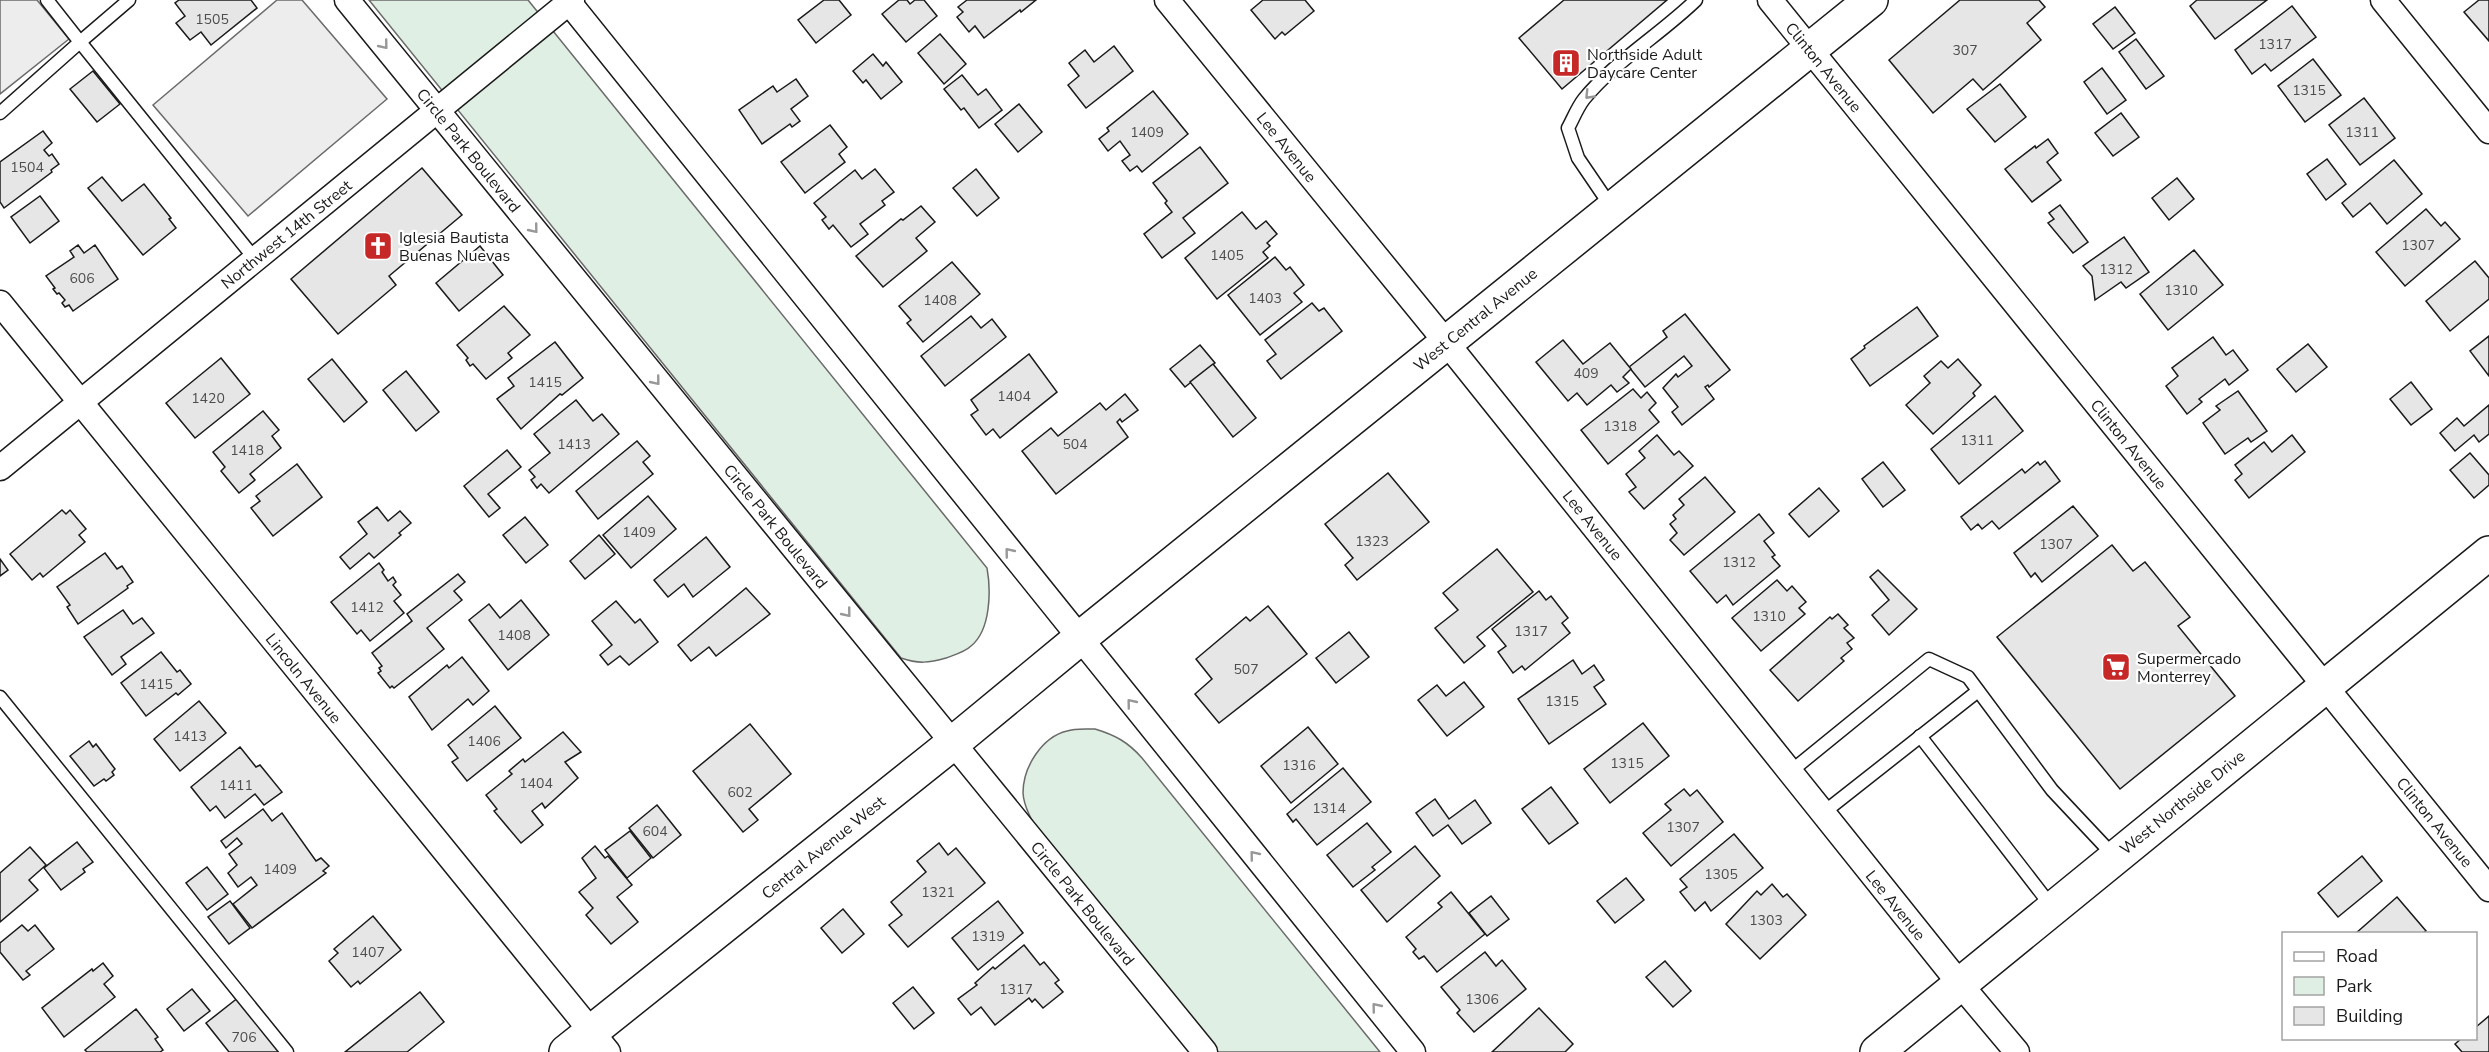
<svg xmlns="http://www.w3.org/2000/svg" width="2489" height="1052" font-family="'Nunito Sans',sans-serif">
<rect width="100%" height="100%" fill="#fff"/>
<g fill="#e0efe3" stroke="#6a6a6a" stroke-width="1.5">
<path d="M369 0H528L987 568C991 590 991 630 971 646 965 652 954 655 946 658 929 663 918 664 901 658Z"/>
<path d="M1095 729C1115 735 1128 742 1142 758L1380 1052H1218L1043 840C1035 826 1024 809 1023 793 1023 767 1042 737 1067 731 1075 728 1087 729 1095 729Z"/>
</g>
<g fill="#ededed" stroke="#6a6a6a" stroke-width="1.5">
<polygon points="0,0 37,0 69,39 0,94"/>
<polygon points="277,0 302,0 387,99 248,216 153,105"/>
</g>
<g fill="#e6e6e6" stroke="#1a1a1a" stroke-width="1.5">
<polygon points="179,0 251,0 257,8 211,45 201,32 190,40 176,23 185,16 175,3"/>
<polygon points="824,0 839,0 851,15 816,43 798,20"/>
<polygon points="899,0 907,0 910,4 915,0 924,0 937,16 906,42 882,14"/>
<polygon points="967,0 1036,0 1021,12 1020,10 984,38 975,26 969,32 957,17 963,12 958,7"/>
<polygon points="1263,0 1305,0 1314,11 1285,35 1282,32 1275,39 1251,10"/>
<polygon points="1564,0 1667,0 1562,89 1519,38"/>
<polygon points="1960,0 2039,0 2045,7 2027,23 2041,40 1983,90 1973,79 1933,113 1889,60"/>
<polygon points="2197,0 2267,0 2215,39 2190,6"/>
<polygon points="2479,0 2489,0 2489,41 2464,12"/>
<polygon points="2292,6 2316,37 2271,71 2265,64 2252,74 2235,50"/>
<polygon points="2115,7 2135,33 2113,49 2093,24"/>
<polygon points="940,34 966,64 944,84 918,53"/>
<polygon points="2136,39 2164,76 2146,89 2119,52"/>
<polygon points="1114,46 1133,71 1086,108 1068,85 1079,76 1069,63 1085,50 1094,62"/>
<polygon points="873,54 883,66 886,62 902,82 881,99 866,80 863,83 853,71"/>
<polygon points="2313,59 2341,95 2305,122 2278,86"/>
<polygon points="2102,68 2126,100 2107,114 2084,82"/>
<polygon points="93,71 120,104 97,122 70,89"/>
<polygon points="962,75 978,95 986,89 1002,110 979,128 964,108 961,110 944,89"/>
<polygon points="796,79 808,96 791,109 800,121 792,127 790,124 762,144 739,110 773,86 777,92"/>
<polygon points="2000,84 2026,117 1995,142 1967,109"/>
<polygon points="1153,91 1188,134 1142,172 1137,166 1130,171 1122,161 1130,155 1120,141 1108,151 1099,139 1109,131 1107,128"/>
<polygon points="2364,98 2395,138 2360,165 2329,125"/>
<polygon points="1019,104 1042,132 1018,152 995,124"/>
<polygon points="2121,113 2139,137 2113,156 2095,133"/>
<polygon points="830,125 847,147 839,154 845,162 805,193 781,162"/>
<polygon points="43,131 52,143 44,150 49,156 52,154 59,164 51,170 52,172 4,208 0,202 0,162"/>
<polygon points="2048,139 2058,153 2047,162 2061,180 2032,202 2005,169 2035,146 2036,148"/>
<polygon points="1200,147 1228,183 1183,218 1195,233 1162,258 1144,234 1172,212 1165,203 1167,201 1153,183"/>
<polygon points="2327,159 2346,184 2326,200 2307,174"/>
<polygon points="2394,160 2422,194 2387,224 2370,203 2353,217 2342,203"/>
<polygon points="422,168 462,215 389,276 396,285 338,334 291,279"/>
<polygon points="875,169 894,192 882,201 885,205 860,224 868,234 851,247 833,225 829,229 822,220 826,217 814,203 855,170 862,179"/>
<polygon points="976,169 999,198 977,216 953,188"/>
<polygon points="102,177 122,201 144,184 171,218 169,219 176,228 143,255 88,188"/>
<polygon points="2177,178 2194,199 2169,220 2152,198"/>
<polygon points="40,196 59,221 30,243 11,217"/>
<polygon points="2060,205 2088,242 2073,253 2048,223 2054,219 2049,213"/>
<polygon points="921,206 935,222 916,238 927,251 883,287 856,256 901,219 903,220"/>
<polygon points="2426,209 2441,226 2445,222 2460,239 2405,286 2376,252"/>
<polygon points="1242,212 1256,229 1266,221 1277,234 1267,243 1270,246 1263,252 1268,258 1217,299 1185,258"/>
<polygon points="2124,237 2149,272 2126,288 2121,282 2095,300 2092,276 2083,266"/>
<polygon points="78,245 84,253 95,245 118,279 73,311 69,305 65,307 62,303 65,300 59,293 57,294 53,289 55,288 46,276 74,257 70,251"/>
<polygon points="480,246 503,275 459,311 436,283"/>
<polygon points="2194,250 2223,285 2168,330 2140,294"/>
<polygon points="1275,257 1286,270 1290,267 1304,285 1294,293 1302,302 1260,335 1228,295"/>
<polygon points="2475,261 2489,278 2489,299 2450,331 2426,301"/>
<polygon points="952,262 980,294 923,342 907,323 911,320 899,306"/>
<polygon points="1312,303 1319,311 1324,308 1342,331 1281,379 1267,361 1276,354 1265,340"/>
<polygon points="504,306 530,335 508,353 512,358 486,379 473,364 470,366 466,360 468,358 457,345"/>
<polygon points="1917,307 1938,336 1870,386 1851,359 1865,348 1864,346"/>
<polygon points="1685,314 1730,370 1709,387 1708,385 1705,387 1714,399 1682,425 1672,412 1678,407 1663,388 1676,374 1678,377 1692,366 1684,356 1645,387 1629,367 1667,337 1663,331"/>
<polygon points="971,316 981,328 992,319 1006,337 945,386 921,356"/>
<polygon points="2489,336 2489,376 2470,351"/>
<polygon points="2213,337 2226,355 2233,350 2248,370 2229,385 2225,379 2199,399 2202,402 2187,414 2166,386 2178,376 2172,368"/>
<polygon points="1563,340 1583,364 1610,343 1631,369 1623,377 1629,383 1617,392 1611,385 1587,405 1577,393 1568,401 1536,362"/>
<polygon points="555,342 583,378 562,395 560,394 521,429 497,399 514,386 508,378"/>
<polygon points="2308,344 2327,367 2296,392 2277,369"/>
<polygon points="1200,345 1215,363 1185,387 1170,369"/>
<polygon points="1029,354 1057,392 1000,438 993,429 986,435 971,415 978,410 971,400"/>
<polygon points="221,358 250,394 195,438 166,403"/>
<polygon points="332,359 367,402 344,422 308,379"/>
<polygon points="1958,359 1981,385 1973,393 1975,396 1933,434 1906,405 1930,383 1924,376 1941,361 1948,368"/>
<polygon points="1213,364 1256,418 1233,437 1190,382"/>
<polygon points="406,371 439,412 416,431 383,390"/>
<polygon points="2411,382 2432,409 2411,425 2390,399"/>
<polygon points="1633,389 1641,398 1647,392 1656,403 1649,410 1659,422 1608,464 1581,430"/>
<polygon points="2238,391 2267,431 2251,442 2248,438 2225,454 2203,423 2220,410 2216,406"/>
<polygon points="1125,394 1138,410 1122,422 1120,419 1117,422 1128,437 1056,494 1022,451 1051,428 1058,436 1100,403 1106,410"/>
<polygon points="1995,396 2023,431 1959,484 1931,449"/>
<polygon points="576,400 593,421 602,414 619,434 549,493 541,484 537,488 531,480 535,477 529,470 550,453 534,434"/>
<polygon points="2489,405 2489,434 2479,442 2474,435 2455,451 2440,433 2457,418 2464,426"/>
<polygon points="263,411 279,430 272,436 281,448 250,474 255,480 239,493 221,471 225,467 213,452"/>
<polygon points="1657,435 1674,455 1679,451 1693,466 1644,509 1629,492 1636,487 1626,474 1645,458 1639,451"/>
<polygon points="2292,435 2305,452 2249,498 2235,480 2242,474 2235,465 2264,442 2272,452"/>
<polygon points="637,441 650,456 643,462 653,474 598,519 576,491"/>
<polygon points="507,450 521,467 488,494 500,508 489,517 464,486"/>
<polygon points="2470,453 2489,475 2489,485 2474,498 2450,470"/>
<polygon points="2045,461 2060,481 1999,529 1992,521 1982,529 1978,524 1971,530 1961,517 2022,469 2025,473 2038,462 2040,465"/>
<polygon points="1883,462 1905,490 1883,507 1862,479"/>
<polygon points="297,464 322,497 273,536 251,508 260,501 256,496"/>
<polygon points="1388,473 1429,522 1357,580 1345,565 1353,558 1325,524"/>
<polygon points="1705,477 1735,512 1684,555 1670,540 1677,533 1670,524 1676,519 1673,515 1684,505 1679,499"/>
<polygon points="1819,488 1839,511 1809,537 1789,514"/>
<polygon points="648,496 676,529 631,568 603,535"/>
<polygon points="2073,506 2098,536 2042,582 2035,573 2031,577 2014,553"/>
<polygon points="377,507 388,521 400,511 411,523 399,533 401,535 374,558 369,553 350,569 340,557 367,534 358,522"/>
<polygon points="62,510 66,514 70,510 86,529 79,535 85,542 43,577 40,573 32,580 10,554"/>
<polygon points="1759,514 1774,533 1764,541 1775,555 1772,557 1780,566 1733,605 1726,595 1717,603 1690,571"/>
<polygon points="525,517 548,545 526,563 503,535"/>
<polygon points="599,535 615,554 585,579 570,561"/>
<polygon points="706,537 730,567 693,597 684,584 668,597 654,580"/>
<polygon points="2112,545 2133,571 2145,562 2190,617 2178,626 2235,696 2120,789 1997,637"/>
<polygon points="1497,549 1533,592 1477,637 1485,646 1464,663 1435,628 1458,610 1443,593"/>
<polygon points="105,553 117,569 122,566 133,582 127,586 128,588 78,624 67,607 70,605 57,587"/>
<polygon points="0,559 8,570 0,576"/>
<polygon points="379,563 384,570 382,572 388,581 393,577 396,582 393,585 401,595 394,601 404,613 370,641 361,630 357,634 331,602"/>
<polygon points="1878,570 1917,609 1889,635 1872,615 1889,600 1870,577"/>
<polygon points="458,574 465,582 454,591 462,600 427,628 444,649 394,688 392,686 390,688 378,673 381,671 379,668 382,666 372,653 412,621 407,614"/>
<polygon points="1777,580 1787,591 1792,586 1806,602 1799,608 1805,614 1761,651 1732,618"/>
<polygon points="746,588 770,614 716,656 709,647 691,661 678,645"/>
<polygon points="1539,591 1546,600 1551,596 1568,618 1562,623 1570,633 1525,670 1522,666 1513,673 1498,652 1506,646 1492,629"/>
<polygon points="521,600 549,635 508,670 469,620 489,604 500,618"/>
<polygon points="616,601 635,623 640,619 658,642 629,665 620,656 608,665 600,655 612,645 592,621"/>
<polygon points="1268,606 1307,654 1219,723 1195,694 1212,679 1196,659 1246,617 1250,621"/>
<polygon points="123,610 133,624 142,618 154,633 121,657 126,664 112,675 84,637"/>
<polygon points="1838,614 1848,625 1844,628 1854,638 1847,643 1852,649 1841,658 1844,661 1798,701 1770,670 1830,617 1832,619"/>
<polygon points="1349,632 1369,657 1336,683 1316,658"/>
<polygon points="161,652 177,672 180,670 191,684 178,695 176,693 146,716 121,683"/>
<polygon points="462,657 489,691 473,705 468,699 432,730 409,697 447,665 449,668"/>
<polygon points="1573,660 1582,674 1594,665 1604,680 1594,687 1606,704 1549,744 1518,699"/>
<polygon points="1464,682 1484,707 1447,736 1418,700 1437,685 1446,696"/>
<polygon points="199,701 226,733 180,771 154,739"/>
<polygon points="495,706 521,738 467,781 452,762 458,758 448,745"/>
<polygon points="1643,723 1669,756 1610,803 1584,769"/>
<polygon points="750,724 791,774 749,809 758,820 743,832 693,771"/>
<polygon points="1308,727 1338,764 1291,803 1261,766"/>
<polygon points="563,732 581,752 565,762 578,778 545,808 542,803 532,811 543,825 521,843 494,811 497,809 486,795 512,774 509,771 523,759 525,762"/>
<polygon points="89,741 93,747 96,744 115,769 112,772 114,775 106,781 104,779 94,786 70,756"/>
<polygon points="240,747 256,767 260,765 282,792 264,805 255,794 225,818 216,806 210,811 191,787"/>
<polygon points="1343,768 1371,802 1317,845 1296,819 1293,822 1287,814"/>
<polygon points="1551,787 1578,823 1549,844 1522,809"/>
<polygon points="1684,789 1690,796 1697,790 1723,822 1671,866 1643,833 1671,810 1665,804"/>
<polygon points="1435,799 1449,819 1475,800 1491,823 1462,844 1448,825 1433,836 1416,813"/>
<polygon points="657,805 681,835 653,858 629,828"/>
<polygon points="263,809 272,821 282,813 316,861 321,858 329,866 323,871 326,873 252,928 233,904 257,885 251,877 238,887 228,873 237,865 229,854 242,844 237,838 226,848 221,841"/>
<polygon points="1367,823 1391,852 1372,867 1375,870 1353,887 1327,855"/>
<polygon points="630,831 651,858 627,878 605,850"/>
<polygon points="1734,834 1763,868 1711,911 1705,902 1695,911 1680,892 1687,887 1680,879"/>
<polygon points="77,842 93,862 83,869 85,872 61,890 44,868"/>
<polygon points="939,843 948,855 956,848 985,883 908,947 889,925 902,915 891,902 926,872 917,861"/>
<polygon points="595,846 605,858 608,856 632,885 617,897 638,922 611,944 586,915 593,908 579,892 596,878 582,858"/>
<polygon points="1415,846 1440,876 1387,922 1361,890"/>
<polygon points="30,847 46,865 29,880 38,890 0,922 0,873"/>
<polygon points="2362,856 2382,881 2338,917 2318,893"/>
<polygon points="207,867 228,894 207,910 186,883"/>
<polygon points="1626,878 1644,900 1615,923 1597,901"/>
<polygon points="1772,884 1783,897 1787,894 1806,915 1760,959 1726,924 1757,891 1761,895"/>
<polygon points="1451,892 1485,934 1437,972 1424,956 1419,959 1413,952 1416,949 1406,937 1442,907 1438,903"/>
<polygon points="1491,896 1509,919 1487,936 1469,913"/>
<polygon points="2397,897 2426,931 2422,934 2355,934"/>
<polygon points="230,901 250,928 229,944 208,917"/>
<polygon points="998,901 1023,933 978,970 952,938"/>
<polygon points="843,909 864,934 842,953 821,928"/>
<polygon points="373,916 401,950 360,984 358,981 351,987 329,961 338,953 334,949"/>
<polygon points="22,925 28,931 35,925 54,949 26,971 30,975 23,980 0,952 0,943"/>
<polygon points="1024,945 1040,965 1044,962 1059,980 1055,983 1063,992 1043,1008 1035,999 1032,1002 1029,998 995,1025 981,1007 971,1015 958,999 977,985 975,983 993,967 995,969"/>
<polygon points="1485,952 1496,966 1502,960 1526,989 1474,1032 1457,1013 1460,1010 1441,987"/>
<polygon points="1665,961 1691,991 1673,1007 1646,977"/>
<polygon points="103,963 113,976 104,984 115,997 64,1037 42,1008 92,969 93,971"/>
<polygon points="913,987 934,1013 914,1029 893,1003"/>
<polygon points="192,989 210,1011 184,1031 167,1009"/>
<polygon points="420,992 444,1022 407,1052 345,1052"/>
<polygon points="239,997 282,1052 229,1052 206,1023"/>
<polygon points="1539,1008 1573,1044 1565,1052 1492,1052"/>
<polygon points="136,1009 158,1037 155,1039 163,1050 160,1052 87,1052 85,1050"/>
<polygon points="2489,1016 2489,1052 2462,1052 2455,1044 2462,1038 2476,1038 2476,1027"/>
</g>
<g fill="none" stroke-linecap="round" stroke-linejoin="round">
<g stroke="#1a1a1a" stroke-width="15">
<g id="lane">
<polyline points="129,0 80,42 255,259"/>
<polyline points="0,113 80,42 47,0"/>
<path d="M1612 208 1578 158 1568 128C1573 119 1577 108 1584 99 1614 62 1661 34 1696 0"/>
<polyline points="0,697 287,1052"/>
<polyline points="1920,736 2052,907"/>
<polyline points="1790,772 1929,659 1968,677 2052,790 2114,856"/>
<polyline points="1823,813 1978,691"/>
</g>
</g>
<g stroke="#1a1a1a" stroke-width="27">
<g id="street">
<polyline points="347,0 1205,1052"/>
<polyline points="567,0 1413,1052"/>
<polyline points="1167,0 1446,342 1960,984 2017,1052"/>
<polyline points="1770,0 2489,889"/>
<polyline points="2383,0 2489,131"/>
<polyline points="0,303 608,1052"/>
<polyline points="0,468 572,0"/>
</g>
</g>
<g stroke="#1a1a1a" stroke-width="36">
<g id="secondary">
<polyline points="566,1052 953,743 1079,639 1871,0"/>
<polyline points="1877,1052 2489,553"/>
</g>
</g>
<use href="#lane" stroke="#fff" stroke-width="12"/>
<use href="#street" stroke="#fff" stroke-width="24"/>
<use href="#secondary" stroke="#fff" stroke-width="33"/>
</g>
<defs><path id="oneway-chevron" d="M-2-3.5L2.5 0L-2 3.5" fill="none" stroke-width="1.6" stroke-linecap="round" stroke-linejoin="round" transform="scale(1.5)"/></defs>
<g stroke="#989898">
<use href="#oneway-chevron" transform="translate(384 45) rotate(51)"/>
<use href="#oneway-chevron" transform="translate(1589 95) rotate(134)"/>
<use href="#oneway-chevron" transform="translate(534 229) rotate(51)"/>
<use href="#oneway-chevron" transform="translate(656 381) rotate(51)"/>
<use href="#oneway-chevron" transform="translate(1009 552) rotate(-129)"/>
<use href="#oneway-chevron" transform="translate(847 613) rotate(51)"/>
<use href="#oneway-chevron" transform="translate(1131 703) rotate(-129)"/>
<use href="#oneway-chevron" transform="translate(1254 855) rotate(-129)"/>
<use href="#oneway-chevron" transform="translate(1376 1007) rotate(-129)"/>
</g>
<defs>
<g id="building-square" transform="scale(1.5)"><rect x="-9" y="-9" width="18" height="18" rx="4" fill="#c62828" stroke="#fff"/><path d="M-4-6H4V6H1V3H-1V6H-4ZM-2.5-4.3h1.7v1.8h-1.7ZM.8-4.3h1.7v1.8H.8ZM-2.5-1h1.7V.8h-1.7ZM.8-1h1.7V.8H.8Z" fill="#fff"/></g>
<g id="church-square" transform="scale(1.5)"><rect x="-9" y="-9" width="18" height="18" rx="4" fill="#c62828" stroke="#fff"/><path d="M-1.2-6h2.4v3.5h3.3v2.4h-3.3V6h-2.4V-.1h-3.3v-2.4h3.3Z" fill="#fff"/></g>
<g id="supermarket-square" transform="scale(1.5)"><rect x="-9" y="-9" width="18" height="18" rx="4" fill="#c62828" stroke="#fff"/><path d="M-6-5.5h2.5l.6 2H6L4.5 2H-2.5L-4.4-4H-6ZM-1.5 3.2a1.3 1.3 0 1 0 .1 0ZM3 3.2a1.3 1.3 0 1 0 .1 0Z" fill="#fff"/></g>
</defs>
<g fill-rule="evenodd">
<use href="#building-square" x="1566" y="63"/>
<use href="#church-square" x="378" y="246"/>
<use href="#supermarket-square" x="2116" y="667"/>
</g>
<g text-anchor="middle" stroke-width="4.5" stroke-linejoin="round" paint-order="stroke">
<g font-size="14" fill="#4d4d4d">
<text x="212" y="24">1505</text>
<text x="2275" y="49">1317</text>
<text x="1965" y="55">307</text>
<text x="2309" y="95">1315</text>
<text x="1147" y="137">1409</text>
<text x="2362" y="137">1311</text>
<text x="27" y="172">1504</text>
<text x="2418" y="250">1307</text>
<text x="1227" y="260">1405</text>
<text x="2116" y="274">1312</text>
<text x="82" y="283">606</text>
<text x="2181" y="295">1310</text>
<text x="1265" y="303">1403</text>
<text x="940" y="305">1408</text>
<text x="1586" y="378">409</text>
<text x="545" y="387">1415</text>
<text x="1014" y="401">1404</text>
<text x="208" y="403">1420</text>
<text x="1620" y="431">1318</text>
<text x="1977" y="445">1311</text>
<text x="574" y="449">1413</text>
<text x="1075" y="449">504</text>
<text x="247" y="455">1418</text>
<text x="639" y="537">1409</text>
<text x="1372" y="546">1323</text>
<text x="2056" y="549">1307</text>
<text x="1739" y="567">1312</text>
<text x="367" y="612">1412</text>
<text x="1769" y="621">1310</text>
<text x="1531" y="636">1317</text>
<text x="514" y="640">1408</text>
<text x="1246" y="674">507</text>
<text x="156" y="689">1415</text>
<text x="1562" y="706">1315</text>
<text x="190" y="741">1413</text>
<text x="484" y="746">1406</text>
<text x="1627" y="768">1315</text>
<text x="1299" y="770">1316</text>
<text x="536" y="788">1404</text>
<text x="236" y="790">1411</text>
<text x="740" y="797">602</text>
<text x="1329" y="813">1314</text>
<text x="1683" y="832">1307</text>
<text x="655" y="836">604</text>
<text x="280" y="874">1409</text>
<text x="1721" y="879">1305</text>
<text x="938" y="897">1321</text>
<text x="1766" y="925">1303</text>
<text x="988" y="941">1319</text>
<text x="368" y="957">1407</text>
<text x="1016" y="994">1317</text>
<text x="1482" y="1004">1306</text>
<text x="244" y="1042">706</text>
</g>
<g font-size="16" fill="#1a1a1a" stroke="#fff" text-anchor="start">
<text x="1587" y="60">Northside Adult<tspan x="1587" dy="18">Daycare Center</tspan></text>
<text x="399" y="243">Iglesia Bautista<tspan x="399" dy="18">Buenas Nuevas</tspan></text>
<text x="2137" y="664">Supermercado<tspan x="2137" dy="18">Monterrey</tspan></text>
</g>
<g font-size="16" fill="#1a1a1a" stroke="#fff">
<text transform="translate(1824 67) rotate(51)" y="6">Clinton Avenue</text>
<text transform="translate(1287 147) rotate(51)" y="6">Lee Avenue</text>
<text transform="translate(469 150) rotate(51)" y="6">Circle Park Boulevard</text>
<text transform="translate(286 234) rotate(-39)" y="6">Northwest 14th Street</text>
<text transform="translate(1475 319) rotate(-39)" y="6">West Central Avenue</text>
<text transform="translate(2129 444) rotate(51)" y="6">Clinton Avenue</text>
<text transform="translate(1593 525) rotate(51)" y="6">Lee Avenue</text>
<text transform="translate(776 526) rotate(51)" y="6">Circle Park Boulevard</text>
<text transform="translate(304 678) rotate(51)" y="6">Lincoln Avenue</text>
<text transform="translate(2182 802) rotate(-39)" y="6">West Northside Drive</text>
<text transform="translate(2435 822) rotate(51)" y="6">Clinton Avenue</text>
<text transform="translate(823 847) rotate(-39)" y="6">Central Avenue West</text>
<text transform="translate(1083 903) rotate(51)" y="6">Circle Park Boulevard</text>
<text transform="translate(1896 905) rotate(51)" y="6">Lee Avenue</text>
</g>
</g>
<rect x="2282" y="932" width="195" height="108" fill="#ffffff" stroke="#a3a3a3" stroke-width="1.5"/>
<rect x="2294" y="952" width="30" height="9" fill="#ffffff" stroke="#a3a3a3" stroke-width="1.5"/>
<text x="2336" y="962" font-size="18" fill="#1a1a1a">Road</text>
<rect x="2294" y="977" width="30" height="18" fill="#e0efe3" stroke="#a3a3a3" stroke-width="1.5"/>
<text x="2336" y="992" font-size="18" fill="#1a1a1a">Park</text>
<rect x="2294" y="1007" width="30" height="18" fill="#e6e6e6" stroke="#a3a3a3" stroke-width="1.5"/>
<text x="2336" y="1022" font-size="18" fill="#1a1a1a">Building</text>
</svg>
